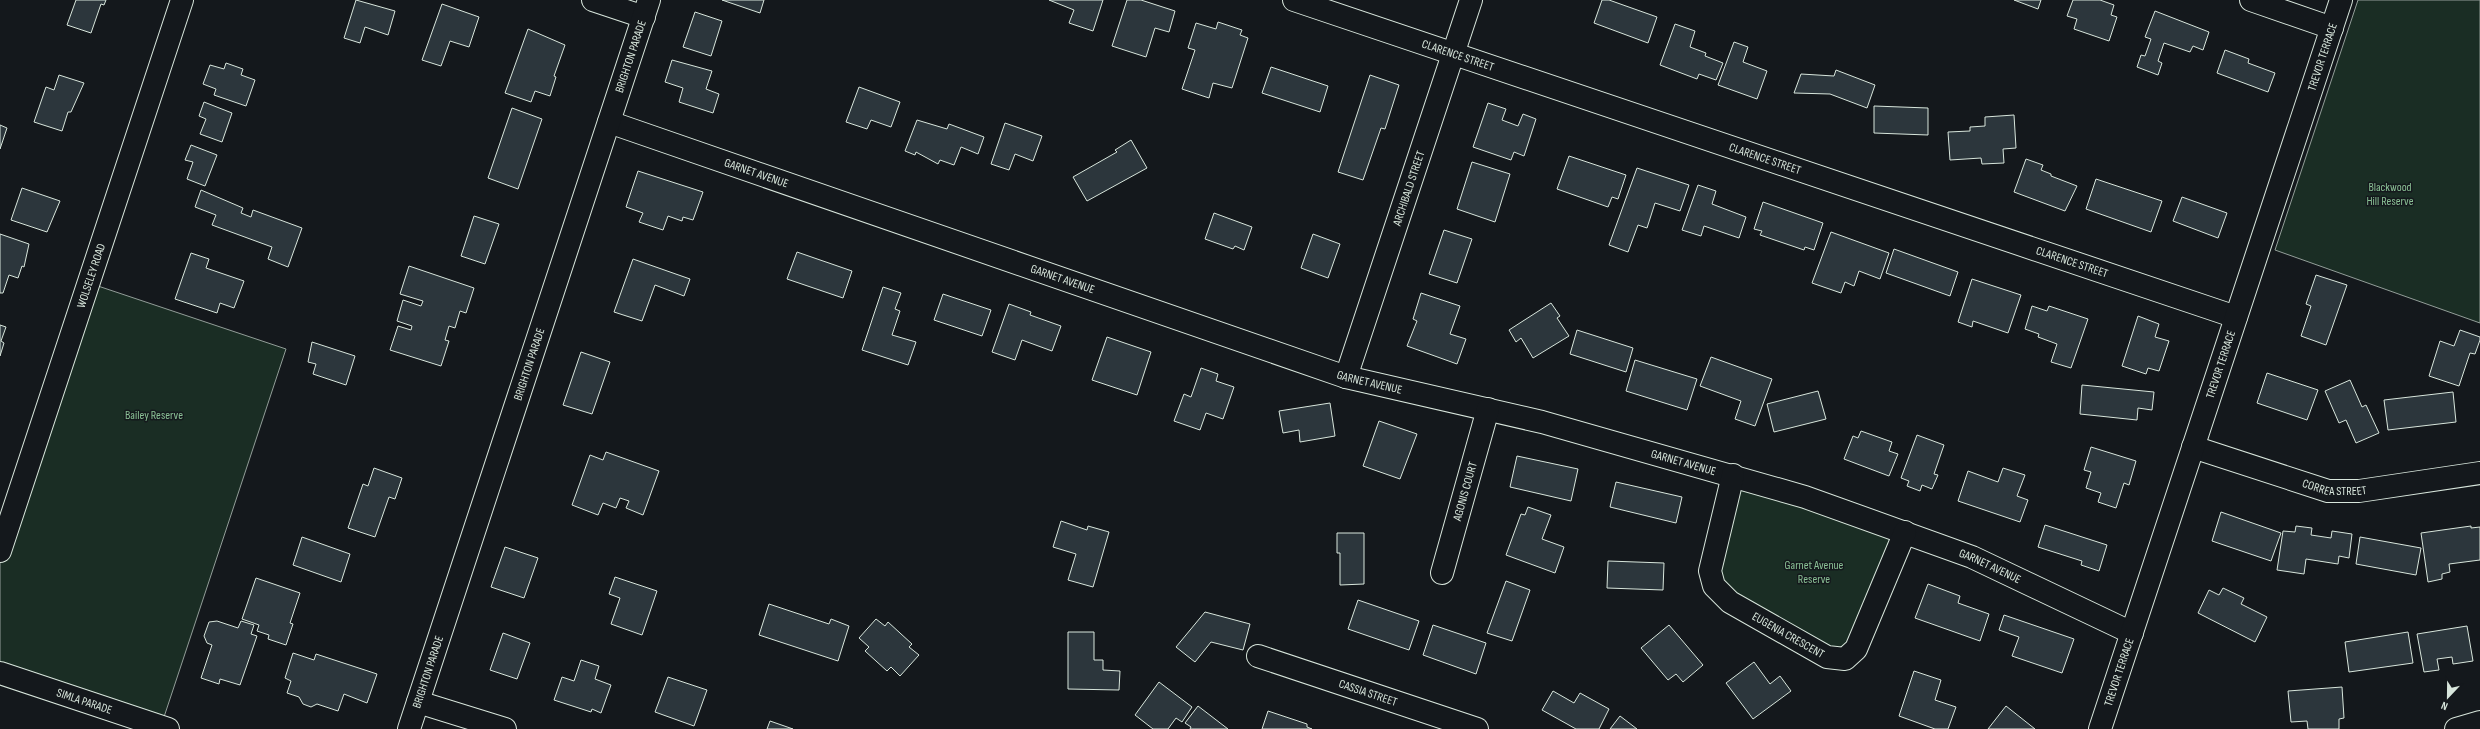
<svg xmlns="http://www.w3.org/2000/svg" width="2480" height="729" font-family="'Sofia Sans Condensed',sans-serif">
<rect width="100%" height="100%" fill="#14181c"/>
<g fill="#1a2d24" stroke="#939e99">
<polygon points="2358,0 2480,0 2480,323 2275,250"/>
<polygon points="89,283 286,349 161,726 0,673 0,551"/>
<polygon points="1738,483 1898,536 1852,643 1829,651 1735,598 1715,568"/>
</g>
<g fill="#2c363c" stroke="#d8e6dc">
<polygon points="76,0 106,0 104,5 101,4 91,33 67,25"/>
<polygon points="356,0 395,11 388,35 365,27 360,43 344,38"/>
<polygon points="722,0 764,0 760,13"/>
<polygon points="1049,0 1103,0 1093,31 1069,23 1074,10"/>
<polygon points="1127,0 1141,0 1175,11 1169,32 1155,28 1146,57 1112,46"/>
<polygon points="1602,0 1609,0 1657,17 1648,43 1594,23"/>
<polygon points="2014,0 2041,0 2038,9"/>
<polygon points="2073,0 2100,0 2114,5 2111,15 2117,17 2109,41 2074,29 2077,19 2067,16"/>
<polygon points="442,4 479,17 469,47 450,41 441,66 422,60"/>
<polygon points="2155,11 2209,32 2203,50 2193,46 2190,52 2164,43 2158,61 2162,63 2158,75 2137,67 2141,55 2145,56 2151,39 2145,37"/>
<polygon points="695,12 722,21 711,56 683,47"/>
<polygon points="1218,22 1242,30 1240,35 1248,38 1232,88 1213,83 1209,98 1182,89 1195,50 1188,48 1196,23 1216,29"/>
<polygon points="1675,24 1695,31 1690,47 1706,53 1705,56 1723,63 1716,80 1699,74 1697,79 1660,65"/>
<polygon points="528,29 565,45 554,76 556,77 550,96 535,91 531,102 505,93"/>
<polygon points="1734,42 1748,47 1743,62 1767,71 1757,99 1718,85"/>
<polygon points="2225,50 2249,59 2248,63 2275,73 2268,92 2217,73"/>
<polygon points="672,60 712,71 706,89 719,94 713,113 679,102 683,88 665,82"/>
<polygon points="226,63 243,69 241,75 255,80 246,106 214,95 216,89 203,84 210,65 224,69"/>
<polygon points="1271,67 1328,86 1320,112 1262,93"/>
<polygon points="1836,70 1875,85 1867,108 1830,94 1794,93 1801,74 1834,76"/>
<polygon points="59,75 84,83 71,112 68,112 62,131 34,122 46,87 54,90"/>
<polygon points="1370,75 1399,85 1385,129 1381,128 1363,180 1338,172"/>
<polygon points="859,87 900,102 891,127 871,120 867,129 846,122"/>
<polygon points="204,102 232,113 222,142 200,134 206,119 199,116"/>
<polygon points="1488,103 1506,109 1502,120 1518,126 1523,114 1536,119 1524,156 1514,152 1511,160 1473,147"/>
<polygon points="1874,106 1928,108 1928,135 1874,133"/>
<polygon points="512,108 542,119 518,189 488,178"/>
<polygon points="2014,115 2016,148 2003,149 2004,163 1982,164 1981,158 1950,160 1948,132 1970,131 1970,127 1985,126 1985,117"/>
<polygon points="917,120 947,129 949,124 984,137 978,154 961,147 954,165 940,160 938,164 916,152 915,155 905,151"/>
<polygon points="1005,123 1042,136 1033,161 1015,154 1009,170 991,164"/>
<polygon points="0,125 7,128 0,149"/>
<polygon points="1131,140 1147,168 1087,201 1073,177 1117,152 1115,150"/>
<polygon points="191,145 217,155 205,186 187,179 193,162 185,160"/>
<polygon points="1569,156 1626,175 1618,199 1612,197 1608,207 1557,189"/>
<polygon points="2026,159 2043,165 2041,170 2051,174 2051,176 2077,186 2065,211 2014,192"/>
<polygon points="1472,162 1510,174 1495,222 1457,209"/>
<polygon points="1637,168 1689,185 1680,211 1655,203 1647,228 1638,225 1628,252 1609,245"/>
<polygon points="638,171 703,192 693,220 683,217 682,221 668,216 663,230 639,222 643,213 626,207"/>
<polygon points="2096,179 2162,201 2151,232 2086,209"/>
<polygon points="1698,185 1716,191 1712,204 1746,217 1739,238 1704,226 1701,236 1682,230"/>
<polygon points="22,188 60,201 47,232 11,220"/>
<polygon points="201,190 243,208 241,213 251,217 253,210 302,228 288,267 268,259 272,247 212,225 216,215 195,207"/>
<polygon points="2182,197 2227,213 2218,238 2173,221"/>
<polygon points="1763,202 1823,223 1814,250 1805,247 1804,250 1760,235 1762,231 1754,229"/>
<polygon points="1214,213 1252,227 1244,250 1235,246 1233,249 1205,239"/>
<polygon points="474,216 499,224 485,264 461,256"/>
<polygon points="1444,230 1472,239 1457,283 1429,274"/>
<polygon points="1831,232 1889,253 1880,279 1859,271 1854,286 1845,282 1841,293 1812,283"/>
<polygon points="0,234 29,244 24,267 22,266 18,278 9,275 3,293 0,293"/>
<polygon points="1313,234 1340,244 1328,278 1301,268"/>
<polygon points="1894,249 1958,272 1950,296 1886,273"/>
<polygon points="797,252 852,271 843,298 787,279"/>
<polygon points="191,253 209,259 206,268 244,281 234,308 220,303 217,313 175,299"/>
<polygon points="633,259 690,279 684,296 655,285 642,321 614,312"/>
<polygon points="409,266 474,288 466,313 460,311 455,328 449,326 445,340 449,341 441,366 390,350 398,326 411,330 412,326 397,321 403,300 421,306 423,301 400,294"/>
<polygon points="2316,275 2347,285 2326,345 2301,336 2311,306 2306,304"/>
<polygon points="1972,279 2021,295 2008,333 1973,321 1972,327 1958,322"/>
<polygon points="883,287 901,293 895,309 900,311 892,335 916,342 908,365 862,350"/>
<polygon points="1421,293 1460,306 1450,334 1466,339 1457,364 1407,346 1417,321 1413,319"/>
<polygon points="943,294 991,310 982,336 934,320"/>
<polygon points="1551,303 1560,316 1557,318 1569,336 1533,358 1521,338 1516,342 1509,330"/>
<polygon points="1009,304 1031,312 1030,315 1061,326 1052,351 1022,340 1015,360 992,352"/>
<polygon points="2032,306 2047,311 2049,306 2088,319 2071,368 2051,362 2057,344 2038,337 2039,334 2025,329"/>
<polygon points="2138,316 2159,324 2155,337 2169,341 2159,371 2148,368 2146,374 2122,366"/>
<polygon points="0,325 6,327 1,341 4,343 0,356"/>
<polygon points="1577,330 1633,348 1626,372 1570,354"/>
<polygon points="2460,330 2480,337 2480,340 2475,354 2470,353 2459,386 2429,376 2440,341 2454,346"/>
<polygon points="1107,337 1151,352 1137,395 1092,380"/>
<polygon points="312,342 355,356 346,385 313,374 316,364 308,362"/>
<polygon points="581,352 610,362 592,414 563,405"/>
<polygon points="1711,357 1772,379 1755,426 1735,419 1741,401 1700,386"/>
<polygon points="1635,360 1697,379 1687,410 1626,391"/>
<polygon points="1201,368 1218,374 1216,381 1234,387 1223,419 1206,413 1200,430 1174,421 1184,394 1191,397"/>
<polygon points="2267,373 2318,390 2307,420 2257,403"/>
<polygon points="2350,380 2362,407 2366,405 2379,433 2356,443 2346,420 2339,423 2325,391"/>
<polygon points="2082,385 2154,392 2152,410 2138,408 2137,420 2080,414"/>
<polygon points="1818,391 1826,419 1774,432 1767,404"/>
<polygon points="2453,392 2456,422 2388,430 2384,400"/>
<polygon points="1330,403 1335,436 1300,442 1299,430 1283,433 1279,411"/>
<polygon points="1379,421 1417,434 1400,479 1363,466"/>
<polygon points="1861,431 1892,442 1889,451 1898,454 1889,476 1844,459 1853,436 1858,438"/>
<polygon points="1917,435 1944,445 1934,474 1938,475 1932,489 1922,485 1920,491 1907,486 1909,481 1901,478"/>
<polygon points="2091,447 2136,461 2129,485 2124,483 2116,508 2098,502 2101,493 2086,488 2091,472 2084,470"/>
<polygon points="606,452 659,471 643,515 626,508 629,501 620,498 616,508 603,503 598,515 572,505 590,455 603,460"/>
<polygon points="1517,456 1578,469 1571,501 1510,487"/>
<polygon points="374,468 402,478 395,499 389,497 375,537 348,528 363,484 368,486"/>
<polygon points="2003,468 2025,475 2017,496 2028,500 2020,522 1958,501 1968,471 1998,482"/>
<polygon points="1616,482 1682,497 1676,523 1610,507"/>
<polygon points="1528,507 1551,515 1542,539 1564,547 1555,573 1506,555 1521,514 1525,515"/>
<polygon points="2221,512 2281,533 2271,561 2212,541"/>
<polygon points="1061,521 1087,530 1088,526 1109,532 1093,587 1068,580 1076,554 1053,547"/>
<polygon points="2045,525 2107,545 2099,571 2081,565 2082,561 2038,547"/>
<polygon points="2296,526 2312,528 2311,535 2331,538 2332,531 2352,534 2349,558 2339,556 2338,564 2306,559 2304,574 2277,570 2283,531 2295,532"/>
<polygon points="2471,526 2471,528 2480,527 2480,560 2449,564 2450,572 2442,574 2442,579 2428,582 2421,533"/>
<polygon points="1337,533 1364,533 1364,584 1340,585 1340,553 1337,553"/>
<polygon points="302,537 350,554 341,582 293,565"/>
<polygon points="2360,537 2421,548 2416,575 2356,564"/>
<polygon points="505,547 538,558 524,598 491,587"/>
<polygon points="1608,561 1664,563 1663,590 1607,588"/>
<polygon points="615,577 657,591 642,635 611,624 620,598 609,594"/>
<polygon points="256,578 300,593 290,623 293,624 286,645 268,639 269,635 257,631 259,625 242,619"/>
<polygon points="1506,581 1530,590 1512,641 1487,633"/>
<polygon points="1928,584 1960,596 1958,603 1989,614 1980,641 1915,618"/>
<polygon points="2223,588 2244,598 2241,604 2267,617 2255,642 2198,613 2209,590 2219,595"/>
<polygon points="1358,600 1419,621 1409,650 1348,629"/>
<polygon points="769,604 829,624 831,619 849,626 838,661 759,635"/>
<polygon points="1205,612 1250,624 1243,650 1211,642 1195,662 1176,647"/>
<polygon points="2004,615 2074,639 2062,673 2012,656 2019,637 1999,630"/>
<polygon points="876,619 885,626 888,622 912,644 909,647 919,655 900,676 891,667 887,671 865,651 869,647 859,638"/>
<polygon points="217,621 238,628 241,621 254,625 251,634 257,636 240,685 220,679 219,684 201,678 212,645 207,643 204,636 209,622"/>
<polygon points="1433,625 1486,643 1476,674 1423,655"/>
<polygon points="1669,625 1703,665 1683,682 1676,674 1668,680 1641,648"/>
<polygon points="2467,626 2473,661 2453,664 2452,657 2437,659 2439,670 2424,672 2417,634"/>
<polygon points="1068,632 1094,632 1094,660 1103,660 1103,670 1120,671 1119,690 1068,689"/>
<polygon points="2408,632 2413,663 2349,672 2345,642"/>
<polygon points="503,633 530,643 517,679 490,670"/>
<polygon points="293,653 314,660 316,654 377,674 367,703 344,694 338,711 317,704 311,707 303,704 299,697 287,693 291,681 285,678"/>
<polygon points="581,660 599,666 595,679 611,685 601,713 592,709 591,712 554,700 562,677 574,681"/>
<polygon points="1754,662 1770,684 1780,676 1791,691 1753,719 1726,683"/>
<polygon points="1914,671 1941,680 1935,700 1956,707 1948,729 1935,729 1899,716"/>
<polygon points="668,677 707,690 694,726 655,712"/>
<polygon points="1159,682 1192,707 1182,722 1176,718 1168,729 1153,729 1135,715"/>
<polygon points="2342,687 2344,718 2339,719 2339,729 2308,729 2307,721 2291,722 2288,691"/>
<polygon points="1553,691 1574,703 1580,693 1609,709 1599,729 1576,729 1542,710"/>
<polygon points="1198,706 1228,729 1190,729 1191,727 1185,723"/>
<polygon points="2006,706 2035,729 1988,729"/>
<polygon points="1268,711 1307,724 1307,727 1312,729 1262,729"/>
<polygon points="1620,716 1637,729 1610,729"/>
<polygon points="770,721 793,729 767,729"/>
</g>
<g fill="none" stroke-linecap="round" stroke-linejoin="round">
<g stroke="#d8e6dc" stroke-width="24">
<g id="minor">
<polyline points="593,0 644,17"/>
<path id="s1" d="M1294 0 2236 317"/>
<polyline points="2251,0 2332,28"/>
<path id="s2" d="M609 122 1346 377 1542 422 1805 497 1972 557 2132 633"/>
<path id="s3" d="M1346 377 1471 0"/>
<path id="s4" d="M2193 447 2328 491H2359L2480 473"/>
<path id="s5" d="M1733 475 1710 571 1714 586 1730 602 1827 657 1845 659 1856 649 1905 532"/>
<path id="s6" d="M0 551 182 0"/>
<path id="s7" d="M1442 573 1488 409"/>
<path id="s8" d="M1258 656 1477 729"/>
<path id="s9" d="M0 673 168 729"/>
<polyline points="418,702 505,729"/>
<path id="s10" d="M409 729 649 0"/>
<path id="s11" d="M2100 729 2341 0"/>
<polyline points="2456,729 2480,722"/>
</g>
</g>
<use href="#minor" stroke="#14181c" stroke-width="22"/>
</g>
<g text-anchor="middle" stroke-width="3" stroke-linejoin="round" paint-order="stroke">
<g font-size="12" fill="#d8e6dc" stroke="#14181c">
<text dy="4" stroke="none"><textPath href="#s1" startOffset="173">CLARENCE STREET</textPath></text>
<text dy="4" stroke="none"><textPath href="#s10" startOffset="708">BRIGHTON PARADE</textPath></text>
<text dy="4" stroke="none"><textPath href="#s11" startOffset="708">TREVOR TERRACE</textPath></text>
<text dy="4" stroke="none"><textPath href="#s1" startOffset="497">CLARENCE STREET</textPath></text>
<text dy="4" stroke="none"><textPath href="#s2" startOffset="156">GARNET AVENUE</textPath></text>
<text dy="4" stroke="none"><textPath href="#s3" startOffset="199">ARCHIBALD STREET</textPath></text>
<text dy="4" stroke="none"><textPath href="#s1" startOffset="821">CLARENCE STREET</textPath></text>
<text dy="4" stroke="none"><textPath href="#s6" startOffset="290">WOLSELEY ROAD</textPath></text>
<text dy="4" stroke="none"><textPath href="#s2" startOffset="480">GARNET AVENUE</textPath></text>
<text dy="4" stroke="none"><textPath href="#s10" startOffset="384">BRIGHTON PARADE</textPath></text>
<text dy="4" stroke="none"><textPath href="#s11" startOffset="384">TREVOR TERRACE</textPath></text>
<text dy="4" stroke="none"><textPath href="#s2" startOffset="804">GARNET AVENUE</textPath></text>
<text dy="4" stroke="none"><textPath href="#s2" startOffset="1128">GARNET AVENUE</textPath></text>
<text dy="4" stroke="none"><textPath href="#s4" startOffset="148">CORREA STREET</textPath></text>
<text dy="4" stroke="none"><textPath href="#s7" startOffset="85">AGONIS COURT</textPath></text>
<text dy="4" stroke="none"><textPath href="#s2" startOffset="1452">GARNET AVENUE</textPath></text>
<text dy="4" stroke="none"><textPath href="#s5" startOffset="204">EUGENIA CRESCENT</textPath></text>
<text dy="4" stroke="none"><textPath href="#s10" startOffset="60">BRIGHTON PARADE</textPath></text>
<text dy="4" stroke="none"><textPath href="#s11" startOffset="60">TREVOR TERRACE</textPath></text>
<text dy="4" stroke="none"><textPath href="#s8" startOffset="116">CASSIA STREET</textPath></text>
<text dy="4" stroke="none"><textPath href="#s9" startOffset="89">SIMLA PARADE</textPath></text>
</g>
<g font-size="12" fill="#8ac095" stroke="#14181c">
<text x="2390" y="191">Blackwood<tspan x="2390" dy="14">Hill Reserve</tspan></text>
<text x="154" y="419">Bailey Reserve</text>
<text x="1814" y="569">Garnet Avenue<tspan x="1814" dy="14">Reserve</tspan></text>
</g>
</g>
<g transform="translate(2448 697) rotate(202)" stroke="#14181c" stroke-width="3" paint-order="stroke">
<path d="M0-3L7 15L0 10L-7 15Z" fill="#d8e6dc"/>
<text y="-6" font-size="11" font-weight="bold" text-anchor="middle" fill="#d8e6dc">N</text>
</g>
</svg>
